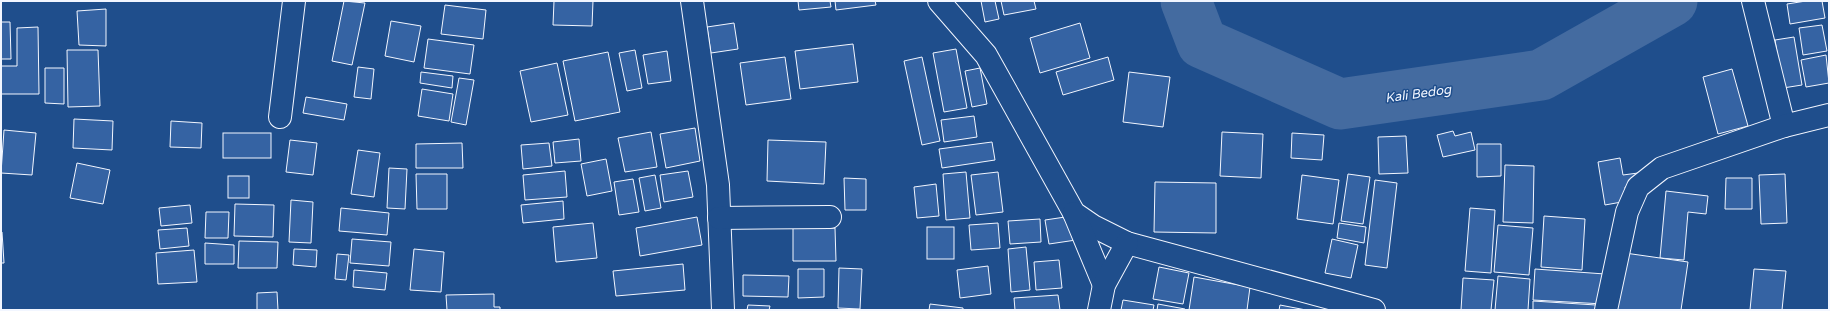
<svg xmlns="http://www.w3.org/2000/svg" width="1830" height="311" font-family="'Varela Round',sans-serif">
<rect width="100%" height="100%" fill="#1f4e8c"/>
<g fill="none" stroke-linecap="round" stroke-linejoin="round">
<polyline stroke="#446ba0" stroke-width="51" points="1186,1 1202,43 1340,104 1541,75 1672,1"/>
</g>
<g fill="#3563a3" stroke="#f2f6ff">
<polygon points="344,1 365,3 352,65 332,61"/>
<polygon points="554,1 593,1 592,26 553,25"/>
<polygon points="798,1 830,1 831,7 799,10"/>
<polygon points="835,1 875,1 876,5 836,10"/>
<polygon points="981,1 995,1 999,19 985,22"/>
<polygon points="1001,1 1034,1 1036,9 1004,15"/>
<polygon points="1806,1 1822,1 1825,18 1790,24 1787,4"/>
<polygon points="445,5 486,10 483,39 441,34"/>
<polygon points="106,9 106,46 79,45 77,11"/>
<polygon points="391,21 421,26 414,62 385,56"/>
<polygon points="1,22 10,22 11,59 1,59"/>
<polygon points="734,23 738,49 711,53 707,27"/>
<polygon points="1080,23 1090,58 1040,73 1030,38"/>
<polygon points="1822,25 1827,51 1803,55 1799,28"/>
<polygon points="38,27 39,94 1,94 1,66 17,66 17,28"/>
<polygon points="1794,37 1802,85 1783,88 1775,40"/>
<polygon points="428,39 474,45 470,74 424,68"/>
<polygon points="853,44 858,82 800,89 795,51"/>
<polygon points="956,49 967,108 944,112 933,53"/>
<polygon points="67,50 98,50 100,106 68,107"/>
<polygon points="635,50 642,88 627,91 619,53"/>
<polygon points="667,51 671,81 648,84 643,55"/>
<polygon points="608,52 620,112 575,121 563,61"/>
<polygon points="1826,55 1829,83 1806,87 1801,60"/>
<polygon points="785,57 791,99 746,105 740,63"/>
<polygon points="922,57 940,141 922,145 904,61"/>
<polygon points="1108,57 1114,80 1063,95 1056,72"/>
<polygon points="557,63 568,115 531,122 520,71"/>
<polygon points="358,67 374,69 371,99 354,97"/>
<polygon points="45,68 64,68 64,104 45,103"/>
<polygon points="980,68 987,104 972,107 965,71"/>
<polygon points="1732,69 1748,126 1718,134 1703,77"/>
<polygon points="421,72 453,76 452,88 420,83"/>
<polygon points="1129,72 1170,77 1163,127 1123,122"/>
<polygon points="459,78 474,80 466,125 451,122"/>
<polygon points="422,89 453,94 449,121 418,116"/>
<polygon points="306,97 347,104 344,120 303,113"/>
<polygon points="974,116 977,137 944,142 941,120"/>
<polygon points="74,119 113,121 112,150 73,148"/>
<polygon points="171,121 202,123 201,148 170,147"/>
<polygon points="695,128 700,161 666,168 660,134"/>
<polygon points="4,130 36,133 32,175 1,173"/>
<polygon points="1453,131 1455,136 1471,132 1475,150 1443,157 1437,135"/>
<polygon points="651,132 657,167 625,172 618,138"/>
<polygon points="1222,132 1263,134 1261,178 1220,176"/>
<rect x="223" y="133" width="48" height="25"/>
<polygon points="1292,133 1324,135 1322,160 1291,158"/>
<polygon points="1406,136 1408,173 1379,174 1378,137"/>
<polygon points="579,139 581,161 555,163 553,142"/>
<polygon points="290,140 317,143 313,175 286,172"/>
<polygon points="768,140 826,142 824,184 767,181"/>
<polygon points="992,142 995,160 942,168 939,149"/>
<polygon points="462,143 463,168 416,168 416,144"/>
<polygon points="549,143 552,166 523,169 521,145"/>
<polygon points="1477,144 1501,144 1501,176 1477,177"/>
<polygon points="358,150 380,153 374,197 351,194"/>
<polygon points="1620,158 1623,175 1638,173 1640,185 1625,187 1627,201 1605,205 1598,162"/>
<polygon points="606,159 612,191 587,196 581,164"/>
<polygon points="77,163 110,170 103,204 70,198"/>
<polygon points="1505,165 1534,166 1533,223 1503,222"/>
<polygon points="389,168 407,169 405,209 387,208"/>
<polygon points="565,171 567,197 525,200 523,175"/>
<polygon points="688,171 693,197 664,202 660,175"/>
<polygon points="966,172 970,218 946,220 943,174"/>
<polygon points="998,172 1003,212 976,215 971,175"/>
<polygon points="416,174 447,174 447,209 417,209"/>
<polygon points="1348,174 1370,177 1363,224 1341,221"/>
<polygon points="1785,174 1787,223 1761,224 1759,175"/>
<polygon points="655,175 661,208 645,211 639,178"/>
<polygon points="1302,175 1339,180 1333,224 1297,219"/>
<rect x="228" y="176" width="21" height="22"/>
<polygon points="844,178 866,179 866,210 845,210"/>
<polygon points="1726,178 1752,178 1752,209 1725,209"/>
<polygon points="633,179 639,212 619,215 614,182"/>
<polygon points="1375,180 1397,183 1387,268 1365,265"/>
<polygon points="1155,182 1216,183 1216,233 1154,232"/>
<polygon points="936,184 939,216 917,218 914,187"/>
<polygon points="1666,191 1708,196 1706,214 1688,212 1684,260 1660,258"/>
<polygon points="291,200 313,202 311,243 289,242"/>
<polygon points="563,201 564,219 523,223 521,205"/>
<polygon points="235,204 274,205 273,237 234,236"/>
<polygon points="190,205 192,223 161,226 159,208"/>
<polygon points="341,208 389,213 387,235 339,231"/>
<polygon points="1470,208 1495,210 1491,273 1465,271"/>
<polygon points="206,212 229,212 228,238 205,238"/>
<polygon points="1072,216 1076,240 1049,244 1045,220"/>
<polygon points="1544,216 1585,219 1582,270 1541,267"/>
<polygon points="697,217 702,245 640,256 636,228"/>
<polygon points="1040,219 1041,242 1010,244 1008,221"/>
<polygon points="593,223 597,258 556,262 553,227"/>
<polygon points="998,223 1000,248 971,250 969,225"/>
<polygon points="1339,223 1366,227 1364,243 1337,238"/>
<polygon points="1498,225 1533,228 1529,275 1494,272"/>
<rect x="927" y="227" width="27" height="32"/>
<polygon points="187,228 189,246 160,249 158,230"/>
<polygon points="793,228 835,228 836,261 793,261"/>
<polygon points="1,232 2,232 4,263 1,263"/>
<polygon points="352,239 391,242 389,266 350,263"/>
<polygon points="1332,239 1358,245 1351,278 1325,273"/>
<polygon points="239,241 278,242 277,268 238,268"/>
<polygon points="205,243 234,245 234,264 205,264"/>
<polygon points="1026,247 1030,290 1011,292 1008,249"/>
<polygon points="294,249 317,250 316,267 293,265"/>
<polygon points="414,249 444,252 441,292 410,290"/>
<polygon points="194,250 197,282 158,284 156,253"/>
<polygon points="1625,253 1688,262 1681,310 1617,310"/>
<polygon points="337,254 349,255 346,280 335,279"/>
<polygon points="1059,260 1062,288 1036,290 1034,262"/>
<polygon points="683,264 685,290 616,296 613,271"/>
<polygon points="988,266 991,294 960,298 957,270"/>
<polygon points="1159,267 1189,273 1183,304 1153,299"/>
<polygon points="839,268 862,269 860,309 838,308"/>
<polygon points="798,269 824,269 824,297 798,298"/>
<polygon points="1535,269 1605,274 1603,304 1533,300"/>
<polygon points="1754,269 1786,271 1782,310 1750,310"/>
<polygon points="354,270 387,273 385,290 353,287"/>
<polygon points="743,275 789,276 788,297 743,296"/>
<polygon points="1498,276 1530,279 1528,310 1495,310"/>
<polygon points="1194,277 1250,287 1247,310 1189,310"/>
<polygon points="1463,278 1494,280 1491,310 1461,310"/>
<polygon points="277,292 278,310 257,310 257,293"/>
<polygon points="494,294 494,307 500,307 500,310 447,310 446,295"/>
<polygon points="1058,295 1060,310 1015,310 1014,298"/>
<polygon points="1123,300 1154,305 1153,310 1121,310"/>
<polygon points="1533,301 1596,305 1596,310 1533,310"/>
<polygon points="930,304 963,308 963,310 929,310"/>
<polygon points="1158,304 1185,309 1184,310 1157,310"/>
<polygon points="748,305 770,306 769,310 747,310"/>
<polygon points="1280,305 1306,310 1279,310"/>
</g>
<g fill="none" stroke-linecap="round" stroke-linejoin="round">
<g stroke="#f2f6ff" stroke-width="24">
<g id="minor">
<polyline points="692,1 718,185 723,310"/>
<polyline points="939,1 986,55 1074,213 1093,226 1127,243 1374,310"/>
<polyline points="1753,1 1784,126"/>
<polyline points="280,117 294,1"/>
<polyline points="1074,213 1104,285"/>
<polyline points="719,218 830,217"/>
<polyline points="1099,310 1104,285 1127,243"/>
<polyline points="1606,310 1627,212 1638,187 1662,168 1784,126 1829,115"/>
</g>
</g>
<use href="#minor" stroke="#1f4e8c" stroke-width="22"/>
</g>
<g text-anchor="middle" stroke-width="3" stroke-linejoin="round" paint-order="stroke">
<g font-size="13" font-style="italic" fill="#f2f6ff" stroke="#1f4e8c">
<text transform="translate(1418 93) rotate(-8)" y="5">Kali Bedog</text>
</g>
</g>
<rect width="1830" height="311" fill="none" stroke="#f2f6ff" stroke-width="4"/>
</svg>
